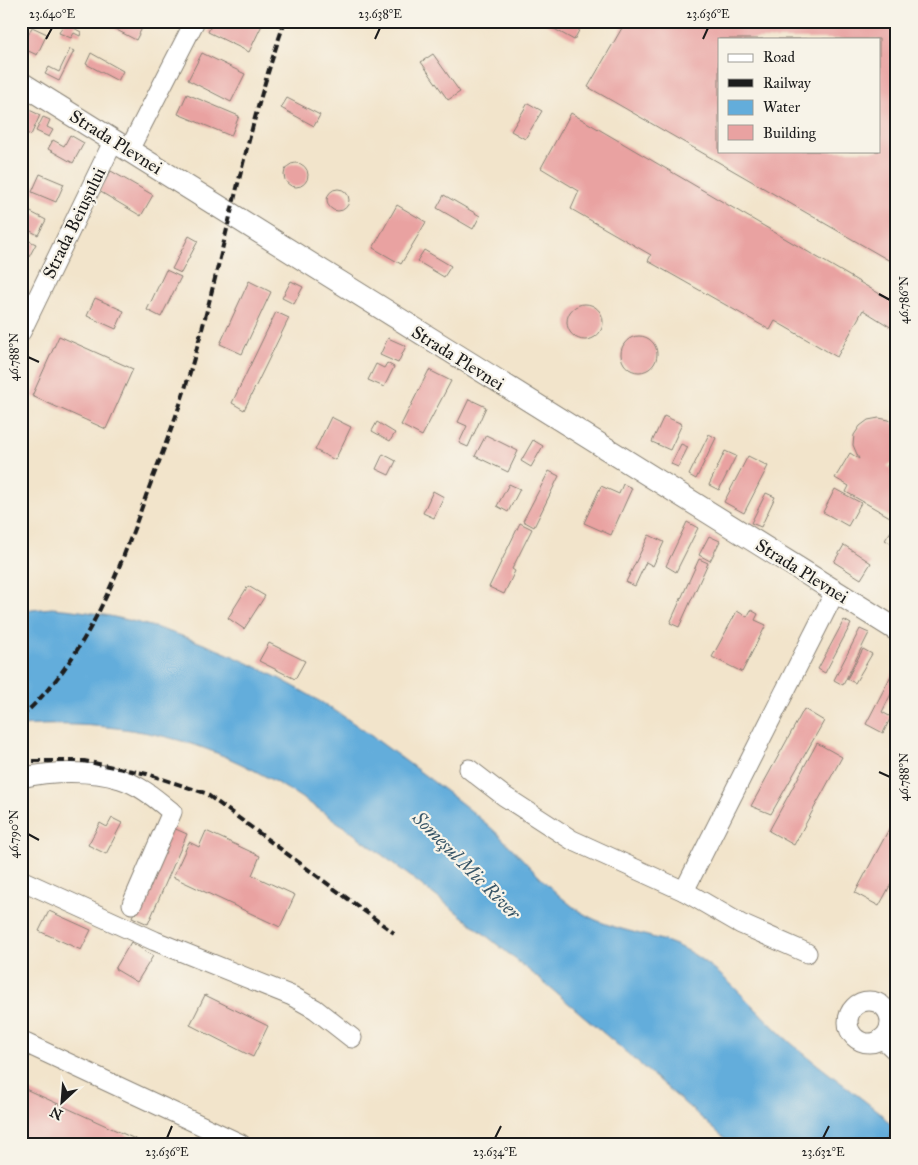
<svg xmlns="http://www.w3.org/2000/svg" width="918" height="1165" font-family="'IM FELL Great Primer',serif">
<rect width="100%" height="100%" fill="#f7f3e8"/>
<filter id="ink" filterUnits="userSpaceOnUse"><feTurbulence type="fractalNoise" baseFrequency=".02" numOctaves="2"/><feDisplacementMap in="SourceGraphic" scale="10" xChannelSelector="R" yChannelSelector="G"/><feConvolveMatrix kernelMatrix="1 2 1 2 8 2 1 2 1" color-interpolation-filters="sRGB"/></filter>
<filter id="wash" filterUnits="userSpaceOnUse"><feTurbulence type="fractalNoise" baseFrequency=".0096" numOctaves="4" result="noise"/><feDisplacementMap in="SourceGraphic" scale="20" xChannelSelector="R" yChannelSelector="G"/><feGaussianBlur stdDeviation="1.12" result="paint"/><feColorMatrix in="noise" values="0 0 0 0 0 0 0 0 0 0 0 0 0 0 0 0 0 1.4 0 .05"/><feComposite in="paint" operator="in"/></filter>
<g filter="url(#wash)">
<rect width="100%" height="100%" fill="#f2e4cb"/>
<path fill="#63addb" stroke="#40647c" d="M52 608C148 615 244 655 326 705 352 721 378 741 403 759 432 781 462 802 489 826 517 851 542 883 572 906 611 936 660 930 699 958 730 979 755 1010 783 1036 813 1063 848 1087 880 1113L891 1125 890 1144H731C627 1052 522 961 411 877 346 827 276 773 198 746 141 727 81 722 21 726V611Z"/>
<g id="blocks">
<g fill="#e9a2a1" fill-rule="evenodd">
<polygon points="65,21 77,22 74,28 81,32 80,36 74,33 71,38 59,33"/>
<polygon points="111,21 129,21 142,28 136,40 109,26"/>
<polygon points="213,21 254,21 262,25 249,52 208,32"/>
<polygon points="540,21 584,21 574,40"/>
<path d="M626 21H897V265L588 87ZM719 39H879V151H719Z"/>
<polygon points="32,27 47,34 37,55 22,48"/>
<polygon points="70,49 74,51 59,81 45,74 49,67 59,72"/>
<polygon points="91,53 123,71 118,81 86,64"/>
<polygon points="202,53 245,74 231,102 188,80"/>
<polygon points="433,54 460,92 448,100 421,62"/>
<polygon points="187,94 239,116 231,136 178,114"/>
<polygon points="287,98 320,115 314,126 281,108"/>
<polygon points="528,103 542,111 525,139 511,131"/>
<polygon points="27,109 40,115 31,135 21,131 21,121"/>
<polygon points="571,113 897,304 897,321 892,328 863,310 837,357 775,321 770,330 648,261 651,255 571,209 579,191 541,168"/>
<polygon points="43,117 50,120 47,127 53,130 49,137 36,131"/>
<polygon points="70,135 84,143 73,163 48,149 53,140 64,146"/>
<circle cx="296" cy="175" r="12"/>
<polygon points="111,171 153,195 141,216 99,191"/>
<polygon points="40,174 64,184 56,202 32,192"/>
<circle cx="338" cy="200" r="11"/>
<polygon points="444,195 480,216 473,229 437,208"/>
<polygon points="397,205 426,222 401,264 373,248"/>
<polygon points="21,207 46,220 38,235 21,226"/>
<polygon points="189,236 198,241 181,273 172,269"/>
<polygon points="21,237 36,244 29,257 21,253"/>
<polygon points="424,250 451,266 444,277 417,261"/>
<polygon points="166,270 181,277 161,317 147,310"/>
<polygon points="249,281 271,292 242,354 220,344"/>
<polygon points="291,281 303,287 294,304 282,298"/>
<polygon points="95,298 124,311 116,329 87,316"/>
<circle cx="585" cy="322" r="18"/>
<polygon points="276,312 289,318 244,410 232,403"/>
<circle cx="639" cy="354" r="18"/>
<polygon points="59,336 133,369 106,429 32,396"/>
<polygon points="388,338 406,346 398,363 380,355"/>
<polygon points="387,363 394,367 384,387 368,380 376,364 384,368"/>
<polygon points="429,370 451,381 422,436 401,425"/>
<polygon points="469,399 486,407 468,447 459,443 467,426 458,422"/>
<polygon points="664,416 682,424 670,450 652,442"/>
<polygon points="331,417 351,427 335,460 315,450"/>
<polygon points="879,418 889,420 897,426 897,459 887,466 897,472 897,521 846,492 849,486 835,478 850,453 859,459 853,445 854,435 860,426 868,420"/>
<polygon points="377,422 395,433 390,441 372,431"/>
<polygon points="709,434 716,438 696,479 689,475"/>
<polygon points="486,435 518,451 508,472 475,456"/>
<polygon points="533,440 543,446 531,467 521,461"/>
<polygon points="681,444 688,447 678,467 671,464"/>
<polygon points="725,451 736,456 719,490 709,485"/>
<polygon points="383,454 396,461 389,475 376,469"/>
<polygon points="748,456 768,466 744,513 724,502"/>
<polygon points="549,471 559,476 534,527 523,521"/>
<polygon points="509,484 520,489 508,512 497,506"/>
<polygon points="623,484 632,488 611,535 584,523 601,486 619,494"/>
<polygon points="835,489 861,503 848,526 823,512"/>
<polygon points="433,491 444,497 434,518 423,513"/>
<polygon points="766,493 775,497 761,527 751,523"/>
<polygon points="687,522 698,528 676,572 666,566"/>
<polygon points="520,523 532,529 512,569 515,571 504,594 489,587"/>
<polygon points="896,524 897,524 897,547 885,540"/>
<polygon points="649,535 664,542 653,566 646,562 635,586 626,582"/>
<polygon points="709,536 720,541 710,561 699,555"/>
<polygon points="844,545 871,563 861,579 834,562"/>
<polygon points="699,559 708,563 679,627 670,623"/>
<polygon points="248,586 265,596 244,629 228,618"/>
<polygon points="751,610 758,614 755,620 766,625 742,672 712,657 737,611 747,617"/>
<polygon points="844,620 851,624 825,673 818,669"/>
<polygon points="860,629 869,633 843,685 834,680"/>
<polygon points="269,643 305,661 295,679 259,661"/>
<polygon points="863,649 872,654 855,683 847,679"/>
<polygon points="897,664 897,694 892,692 882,712 891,717 883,733 866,724"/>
<polygon points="804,709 824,721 771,814 751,806"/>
<polygon points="817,743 842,757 794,845 769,831"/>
<polygon points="897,814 897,873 879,906 855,893"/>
<polygon points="112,818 122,823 106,854 88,845 100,823 107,827"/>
<polygon points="171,827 187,834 148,924 132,917"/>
<polygon points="206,831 260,856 252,875 295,895 280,927 173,877 189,842 199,847"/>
<polygon points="49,911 91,930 81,950 39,931"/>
<polygon points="131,942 153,956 137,982 115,969"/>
<polygon points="205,995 268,1026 253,1057 190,1025"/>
<polygon points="21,1087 146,1144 21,1144"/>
</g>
</g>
</g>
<g filter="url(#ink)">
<use href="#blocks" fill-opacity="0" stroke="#878074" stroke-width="1"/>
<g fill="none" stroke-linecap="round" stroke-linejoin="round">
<g stroke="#878074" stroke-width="21">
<g id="minor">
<polyline points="129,150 195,21"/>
<polyline points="21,332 114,140"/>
<polyline points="469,769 504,796 572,840 684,891 741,924 807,953"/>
<path d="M21 778C49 771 93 770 120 779 140 785 156 799 172 812L132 904"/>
<polyline points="21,880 155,941 292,996 315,1009 352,1038"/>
<polyline points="684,891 835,592"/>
<circle cx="869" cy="1022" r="21"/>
<polyline points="882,1038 897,1052"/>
<polyline points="21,1041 241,1144"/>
</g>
</g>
<g stroke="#878074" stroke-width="24">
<polyline id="major" points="21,83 897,630"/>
</g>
<use href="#minor" stroke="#fff" stroke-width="19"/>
<use href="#major" stroke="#fff" stroke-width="22"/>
<g stroke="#1c1c1c" stroke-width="4" stroke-dasharray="8 4" stroke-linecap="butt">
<path d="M21 717C87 658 118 574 147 493 161 456 176 419 187 382 223 263 243 139 285 21"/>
<polyline points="21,761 84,761 147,774 205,793 394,933"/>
</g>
</g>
</g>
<path fill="none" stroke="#1c1c1c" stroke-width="2" d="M46 39 52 28M375 39 380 28M703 39 708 28M879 294 890 300M28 357 39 362M879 772 890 777M28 834 39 840M167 1138 172 1126M495 1138 501 1126M823 1138 829 1126"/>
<g text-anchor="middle" stroke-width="4.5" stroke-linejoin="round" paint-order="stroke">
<g font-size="18" fill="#1c1c1c" stroke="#f7f3e8">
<text transform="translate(116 142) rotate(32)" y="6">Strada Plevnei</text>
<text transform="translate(74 223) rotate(-64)" y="6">Strada Beiușului</text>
<text transform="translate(458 358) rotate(32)" y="6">Strada Plevnei</text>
<text transform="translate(802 571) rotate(32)" y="6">Strada Plevnei</text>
</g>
<g font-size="19" font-style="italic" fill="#385668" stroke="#f7f3e8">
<text transform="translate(467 865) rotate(45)" y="7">Someşul Mic River</text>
</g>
</g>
<rect width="918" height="1165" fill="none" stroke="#f7f3e8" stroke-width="55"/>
<rect x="718" y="38" width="162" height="115" fill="#f7f3e8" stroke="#9f9d96"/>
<rect x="728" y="54" width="25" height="8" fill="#ffffff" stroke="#9f9d96"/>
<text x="763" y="62" font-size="15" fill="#1c1c1c">Road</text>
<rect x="728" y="79" width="25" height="8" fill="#1c1c1c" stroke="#9f9d96"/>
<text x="763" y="88" font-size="15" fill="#1c1c1c">Railway</text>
<rect x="728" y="100" width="25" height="15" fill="#63addb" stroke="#9f9d96"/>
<text x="763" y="112" font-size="15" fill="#1c1c1c">Water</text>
<rect x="728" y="125" width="25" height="15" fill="#e9a2a1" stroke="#9f9d96"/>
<text x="763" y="138" font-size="15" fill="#1c1c1c">Building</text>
<g transform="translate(62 1102) rotate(206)" stroke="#f7f3e8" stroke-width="4" paint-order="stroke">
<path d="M0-4L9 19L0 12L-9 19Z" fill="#1c1c1c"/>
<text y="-8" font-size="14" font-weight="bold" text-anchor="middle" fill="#1c1c1c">N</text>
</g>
<rect x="28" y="28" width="862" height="1110" fill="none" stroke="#1c1c1c" stroke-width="2"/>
<g font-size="12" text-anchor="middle" fill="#1c1c1c">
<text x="52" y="18">23.640°E</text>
<text x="380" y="18">23.638°E</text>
<text x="708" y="18">23.636°E</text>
<text transform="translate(904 300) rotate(-90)" y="4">46.786°N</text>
<text transform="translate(14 357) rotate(-90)" y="4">46.788°N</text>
<text transform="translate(904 777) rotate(-90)" y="4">46.788°N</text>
<text transform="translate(14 834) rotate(-90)" y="4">46.790°N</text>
<text x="167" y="1156">23.636°E</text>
<text x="495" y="1156">23.634°E</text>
<text x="823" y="1156">23.632°E</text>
</g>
</svg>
